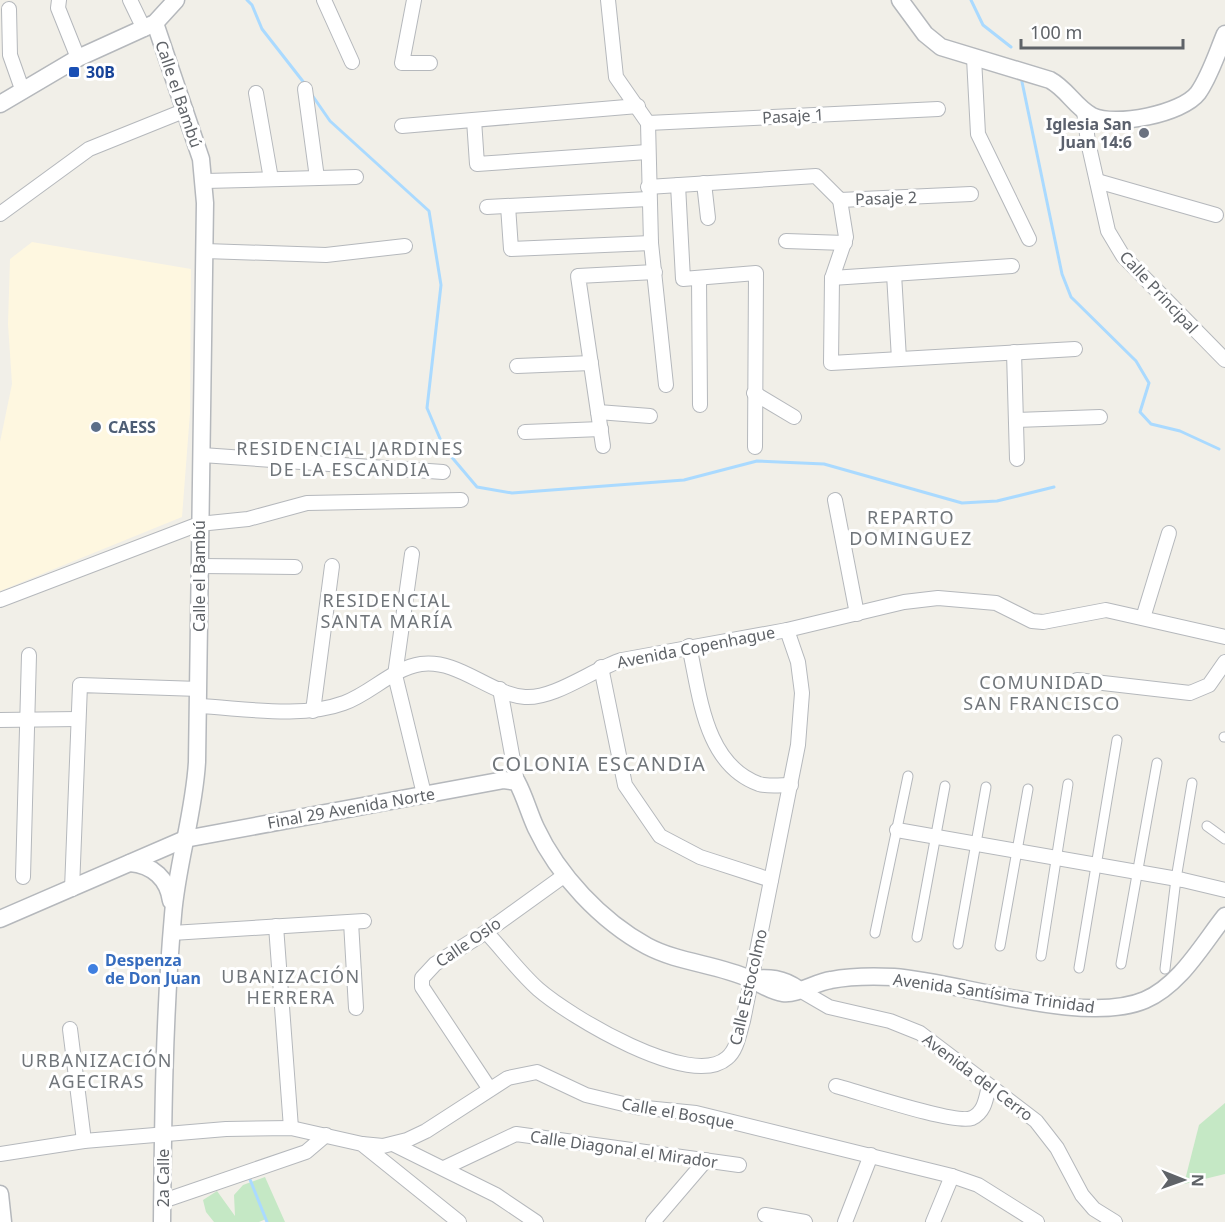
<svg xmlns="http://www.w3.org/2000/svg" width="1225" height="1222" font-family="'Noto Sans',sans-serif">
<rect width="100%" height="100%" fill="#f1efe8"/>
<polygon fill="#fef7e0" points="32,242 191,269 190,413 182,517 0,591 0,442 12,384 8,324 10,259"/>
<g fill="#c5e8c5">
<polygon points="1225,1103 1225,1174 1184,1184 1199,1125"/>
<polygon points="265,1177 285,1222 268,1222 266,1219 259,1222 214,1222 206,1212 203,1200 217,1191 235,1216 234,1195 243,1185"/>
</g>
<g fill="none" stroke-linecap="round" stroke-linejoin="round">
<g stroke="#aadaff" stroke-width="3">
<polyline points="247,0 252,5 262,29 305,84"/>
<polyline points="971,0 983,25 1011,47"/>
<polyline points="1021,77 1062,274 1071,297 1136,361 1149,383 1140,412 1151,424 1180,431 1219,449"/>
<polyline points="312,95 330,121 429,211 441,285 427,408 444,448 477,487 512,493 684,480 757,461 824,464 962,503 997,501 1054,487"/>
<polyline points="249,1177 267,1222"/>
</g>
<g stroke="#b5b8bc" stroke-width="11">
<g id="pedestrian">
<polyline points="1224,737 1225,737"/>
<polyline points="1207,826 1225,839"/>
<polyline points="875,933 908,776"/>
<polyline points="917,937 945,786"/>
<polyline points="958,944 986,787"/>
<polyline points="1000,946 1028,789"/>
<polyline points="1041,956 1068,784"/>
<polyline points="1121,964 1157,763"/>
<polyline points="1079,968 1117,740"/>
<polyline points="1165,969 1176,879 1192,783"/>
</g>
</g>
<g stroke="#b5b8bc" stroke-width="16">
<g id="minor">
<polyline points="59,0 58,8 78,58"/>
<polyline points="130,0 144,29"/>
<polyline points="324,0 352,62"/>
<polyline points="414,0 402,63 430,63"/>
<polyline points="608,0 616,77 648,123 651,243 666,385"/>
<polyline points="9,9 10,55 22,89"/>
<polyline points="974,58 978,134 1029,239"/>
<polyline points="305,89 317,178"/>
<polyline points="256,93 271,179"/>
<polyline points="1084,111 1088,142 1108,231 1123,256 1225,360"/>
<polyline points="474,120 477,164 647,152"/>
<polyline points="648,123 938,109"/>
<polyline points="402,126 638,106"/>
<polyline points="205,181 356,177"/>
<polyline points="1097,181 1216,215"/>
<polyline points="704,183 708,218"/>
<polyline points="678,185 683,279 756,273 755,447"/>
<polyline points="648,187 816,176 840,200 971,194"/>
<polyline points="840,200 846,237 832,278 831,363 1075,349"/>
<polyline points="508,206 511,249 651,243"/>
<polyline points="487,207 649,199"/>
<polyline points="0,214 89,149 186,110"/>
<polyline points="786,241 845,243"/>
<polyline points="205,251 326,255 405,246"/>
<polyline points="894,274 899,359"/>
<polyline points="699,278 700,405"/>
<polyline points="832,278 1012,266"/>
<polyline points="1014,352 1017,459"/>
<polyline points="517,366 591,363"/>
<polyline points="754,393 794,417"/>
<polyline points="598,412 650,416"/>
<polyline points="1016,420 1100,417"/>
<polyline points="525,432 601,429"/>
<polyline points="603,446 578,276 655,272"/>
<polyline points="202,455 443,472"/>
<polyline points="835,500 857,614"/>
<polyline points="412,554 395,675 424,794"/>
<polyline points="199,566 295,567"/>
<polyline points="0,600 199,524 248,519 307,503 461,500"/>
<polyline points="1143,618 1169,533"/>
<path d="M689 646C700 694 704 764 759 784 768 787 782 785 791 785"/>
<polyline points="601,667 625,785 660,836 700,857 771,880"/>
<polyline points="1077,680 1190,693 1209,685 1225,662"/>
<polyline points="500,689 517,782"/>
<path d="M198 706C243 708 301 719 344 703 370 694 393 668 421 664 459 659 489 694 525 697 555 699 593 669 622 660L787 630 904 602 938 598 996 603 1032 621 1043 622 1106 610 1225 637"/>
<polyline points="313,711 332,566"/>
<polyline points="0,720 78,719"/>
<polyline points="897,830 1183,880 1225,890"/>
<polyline points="23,877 29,655"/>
<polyline points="72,889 80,685 199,689"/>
<polyline points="351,922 356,1008"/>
<polyline points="276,926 291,1128"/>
<path d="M486 932C503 950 519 972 538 989 569 1016 691 1090 727 1058 737 1050 739 1034 743 1021L798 745 802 693 798 662 787 630"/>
<polyline points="172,933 364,921"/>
<polyline points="798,989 829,1007 890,1021 920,1033 1036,1121 1057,1148 1082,1195 1094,1209 1115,1222"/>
<polyline points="70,1029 84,1141"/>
<path d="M836 1086C859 1092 955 1125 972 1118 985 1112 986 1098 989 1086"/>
<polyline points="489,1088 422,987 422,978 435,964 486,932 565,875"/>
<polyline points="362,1144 383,1146 407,1140 426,1131 508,1078 537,1072 586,1095 636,1107 696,1113 952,1176 978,1185 1037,1222"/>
<polyline points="393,1144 496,1195 536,1222"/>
<polyline points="0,1154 84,1141 226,1129 291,1128 362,1144 459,1222"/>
<polyline points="444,1168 516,1134 739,1165"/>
<polyline points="163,1201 306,1152 326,1135"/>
<polyline points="765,1215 805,1222"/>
<polyline points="653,1222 706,1160"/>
<polyline points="845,1222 871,1155"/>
<polyline points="933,1222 952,1176"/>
</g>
</g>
<g stroke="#b5b8bc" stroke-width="19">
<g id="tertiary">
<path d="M900 0 925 34 941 47 1050 80C1067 89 1075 107 1092 116 1115 127 1182 114 1198 93 1210 76 1217 53 1225 34"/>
<path d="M155 23 201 159 205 203 197 762C194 814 177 864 173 915 164 1017 163 1120 162 1222"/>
<polyline points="0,104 78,58 155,23 176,0"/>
<path d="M130 863C153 865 168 879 171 901"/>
<path d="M0 919 185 839 504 780 517 782C525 797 529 813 536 828 558 875 601 921 647 946 679 963 717 964 750 979 762 984 769 991 783 993 797 995 816 982 831 980 851 976 873 976 894 977 961 982 1084 1026 1145 1000 1180 985 1202 945 1225 916"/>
<path d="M751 979C769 977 783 978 798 989"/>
<polyline points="0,1194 3,1222"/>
</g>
</g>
<use href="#pedestrian" stroke="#fff" stroke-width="9"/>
<use href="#minor" stroke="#fff" stroke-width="14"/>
<use href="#tertiary" stroke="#fff" stroke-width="16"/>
</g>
<rect fill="#1a4fb4" stroke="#fff" stroke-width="2" x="68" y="66" width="12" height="12" rx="3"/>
<circle fill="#6b7280" stroke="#fff" stroke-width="2" cx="1144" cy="133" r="6"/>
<circle fill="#5c6f8a" stroke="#fff" stroke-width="2" cx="96" cy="427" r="6"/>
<circle fill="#3f7fe0" stroke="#fff" stroke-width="2" cx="93" cy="969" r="6"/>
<g text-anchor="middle" stroke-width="6" stroke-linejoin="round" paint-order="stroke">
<g font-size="16" font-weight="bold" fill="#164399" stroke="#fff" text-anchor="start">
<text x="86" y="78">30B</text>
</g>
<g font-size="16" fill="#5f6368" stroke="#fff">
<text transform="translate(179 94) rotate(71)" y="6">Calle el Bambú</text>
<text transform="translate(793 116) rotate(-3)" y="6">Pasaje 1</text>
<text transform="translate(886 198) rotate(-2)" y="6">Pasaje 2</text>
<text transform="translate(1159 292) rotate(47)" y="6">Calle Principal</text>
<text transform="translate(199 576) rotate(-90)" y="6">Calle el Bambú</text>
<text transform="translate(696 647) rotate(-11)" y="6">Avenida Copenhague</text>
<text transform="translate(351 808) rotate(-10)" y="6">Final 29 Avenida Norte</text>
<text transform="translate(468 942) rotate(-34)" y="6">Calle Oslo</text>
<text transform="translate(748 987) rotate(-77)" y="6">Calle Estocolmo</text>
<text transform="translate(994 993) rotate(8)" y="6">Avenida Santísima Trinidad</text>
<text transform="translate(978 1077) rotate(37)" y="6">Avenida del Cerro</text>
<text transform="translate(678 1113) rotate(10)" y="6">Calle el Bosque</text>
<text transform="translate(624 1149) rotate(8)" y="6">Calle Diagonal el Mirador</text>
<text transform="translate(163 1178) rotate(-90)" y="6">2a Calle</text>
</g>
<g font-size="16" font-weight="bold" fill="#5b616d" stroke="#fff" text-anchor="end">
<text x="1132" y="130">Iglesia San<tspan x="1132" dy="18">Juan 14:6</tspan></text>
</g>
<g font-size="16" font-weight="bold" fill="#4e5e75" stroke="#fff" text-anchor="start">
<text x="108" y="433">CAESS</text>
</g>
<g font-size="16" font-weight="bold" fill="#366cbe" stroke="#fff" text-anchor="start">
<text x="105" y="966">Despenza<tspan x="105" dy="18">de Don Juan</tspan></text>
</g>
<g font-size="18" letter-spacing="1.5" fill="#70757a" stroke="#fff">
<text x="350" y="455">RESIDENCIAL JARDINES<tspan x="350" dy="21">DE LA ESCANDIA</tspan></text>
<text x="911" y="524">REPARTO<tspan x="911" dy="21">DOMINGUEZ</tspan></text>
<text x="387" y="607">RESIDENCIAL<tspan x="387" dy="21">SANTA MARÍA</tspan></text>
<text x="1042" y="689">COMUNIDAD<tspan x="1042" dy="21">SAN FRANCISCO</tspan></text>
<text x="291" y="983">UBANIZACIÓN<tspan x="291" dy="21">HERRERA</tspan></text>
<text x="97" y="1067">URBANIZACIÓN<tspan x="97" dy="21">AGECIRAS</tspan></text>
</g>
<g font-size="20" letter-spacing="1.5" fill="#70757a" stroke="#fff">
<text x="599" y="771">COLONIA ESCANDIA</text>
</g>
</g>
<g transform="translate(1183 1180) rotate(91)" stroke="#ffffff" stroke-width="4.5" paint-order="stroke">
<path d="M0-4.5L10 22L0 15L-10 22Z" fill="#5f6368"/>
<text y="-9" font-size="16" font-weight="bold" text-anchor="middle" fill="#5f6368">N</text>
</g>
<path d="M1021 39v9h162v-9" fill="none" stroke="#5f6368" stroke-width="3"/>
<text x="1030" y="39" font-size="18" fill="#5f6368" stroke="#ffffff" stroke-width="4.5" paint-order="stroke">100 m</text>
</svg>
